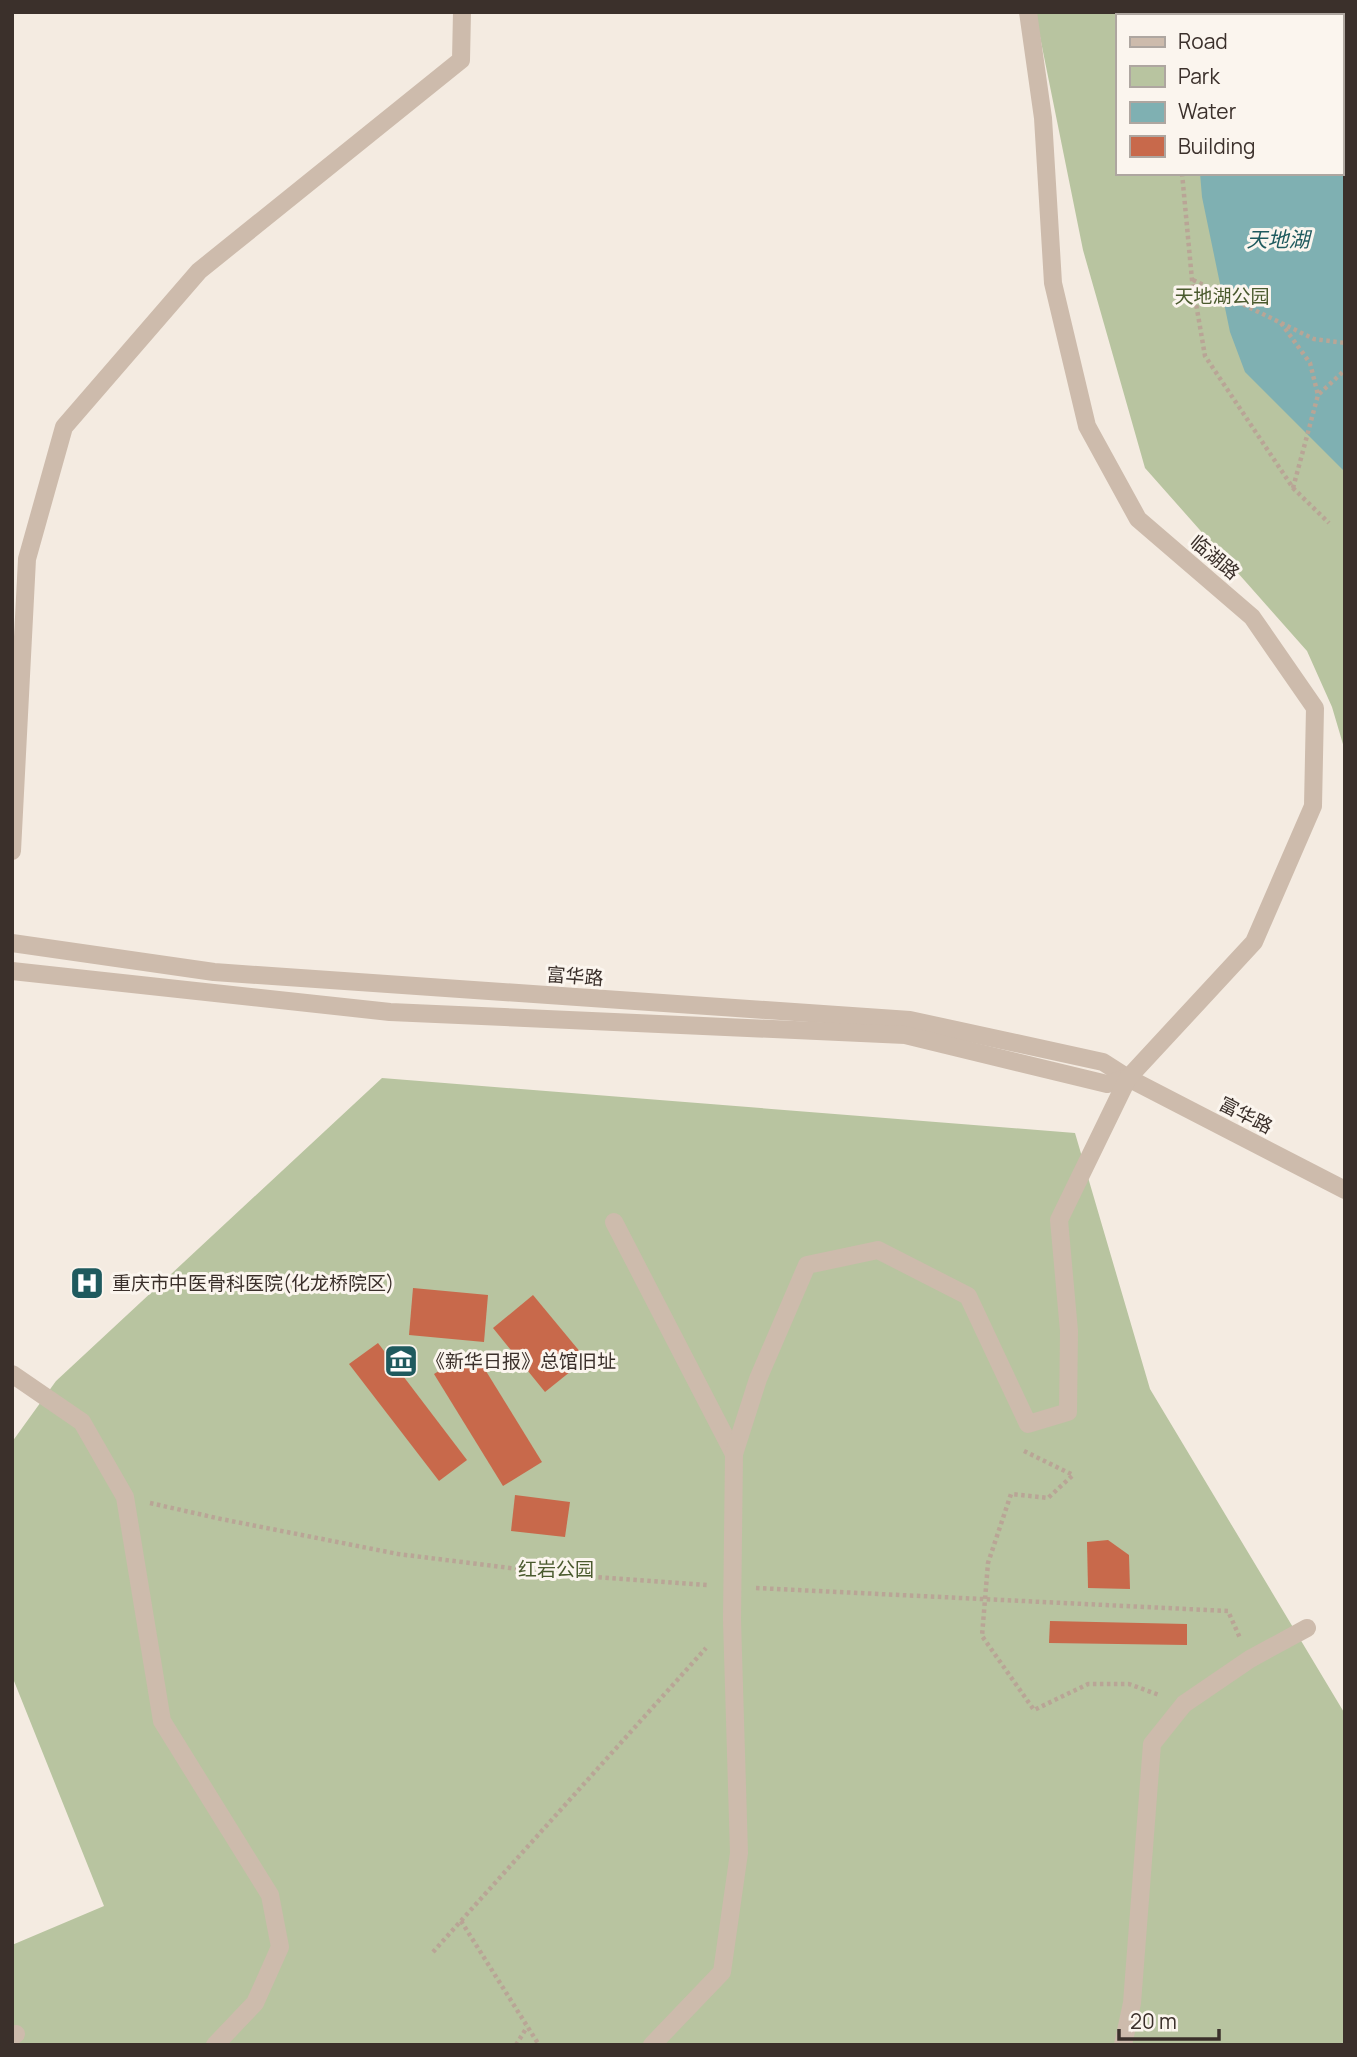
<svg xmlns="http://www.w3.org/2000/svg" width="1357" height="2057" font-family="Manrope,'Noto Sans SC',sans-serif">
<rect width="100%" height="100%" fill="#f4ebe1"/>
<g fill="#b8c4a0" fill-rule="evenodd">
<path d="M1035 12H1345V751L1332 707 1307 651 1145 468 1083 250ZM1117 16H1341V173H1117Z"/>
<polygon points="382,1078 1075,1133 1150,1389 1345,1714 1345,2045 12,2045 12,1945 104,1906 12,1676 12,1442 56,1381"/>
</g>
<polygon fill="#7fb0b2" points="1185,12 1345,12 1345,472 1245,372 1230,332 1202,197 1200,173 1341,173 1341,16 1185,16"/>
<g fill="#c8694b">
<polygon points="413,1288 488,1295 484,1342 409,1335"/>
<polygon points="533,1295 586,1359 545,1392 493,1328"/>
<polygon points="378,1343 467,1460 439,1481 349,1364"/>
<polygon points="473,1350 542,1462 503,1486 434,1374"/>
<polygon points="515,1495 570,1502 565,1537 511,1531"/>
<polygon points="1108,1540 1129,1555 1130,1589 1088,1588 1087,1542"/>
<polygon points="1050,1621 1187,1624 1187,1645 1049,1643"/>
</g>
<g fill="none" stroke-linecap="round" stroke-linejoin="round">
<g stroke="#b9a596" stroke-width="4.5" stroke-dasharray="3.5 3.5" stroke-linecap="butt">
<polyline points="1182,173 1192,280 1205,356 1293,488 1329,523"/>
<polyline points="1193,280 1314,339 1345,343"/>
<polyline points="1281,323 1310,363 1318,395"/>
<polyline points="1293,488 1318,395 1345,370"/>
<polyline points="1024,1451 1073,1475 1048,1498 1011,1494 988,1563 982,1636 1034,1710 1088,1684 1129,1684 1159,1695"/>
<polyline points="150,1503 221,1519 398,1554 566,1575 708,1585"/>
<polyline points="756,1588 1228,1611 1240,1638"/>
<polyline points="461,1921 539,2045"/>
<polyline points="433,1952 706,1648"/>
<polyline points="516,2045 527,2027"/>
</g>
<g stroke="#cdbbac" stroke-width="18">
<polyline points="12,851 27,559 64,427 199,271 461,60 462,12"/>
<polyline points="12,943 214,972 910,1020 1103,1062 1128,1078 1345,1190"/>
<polyline points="12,971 390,1012 905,1035 1107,1084 1128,1078"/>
<polyline points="614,1222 734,1454"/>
<polyline points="12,1374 82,1422 125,1497 162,1721 270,1895 280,1947 255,2003 215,2045"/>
<polyline points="12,2037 16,2034"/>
<polyline points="652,2045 722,1972 739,1853 732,1620 734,1454 758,1379 807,1265 878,1250 968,1296 1028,1424 1068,1412 1069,1331 1059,1220 1128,1078 1254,942 1313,806 1315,708 1252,617 1138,519 1087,426 1053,283 1043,118 1028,12"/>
<polyline points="1123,2045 1132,2003 1152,1744 1184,1704 1250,1659 1307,1628"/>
</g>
</g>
<defs>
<g id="hospital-square" transform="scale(1.75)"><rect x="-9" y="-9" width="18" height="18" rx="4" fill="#1f5a5e" stroke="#fbf5ee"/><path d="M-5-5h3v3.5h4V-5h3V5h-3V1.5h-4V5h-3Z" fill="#fff"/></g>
<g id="museum-square" transform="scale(1.75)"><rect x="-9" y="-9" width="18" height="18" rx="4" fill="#1f5a5e" stroke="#fbf5ee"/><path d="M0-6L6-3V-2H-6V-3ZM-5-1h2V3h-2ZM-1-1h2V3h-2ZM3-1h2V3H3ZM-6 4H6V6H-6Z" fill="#fff"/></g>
</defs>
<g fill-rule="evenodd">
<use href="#hospital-square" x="87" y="1283"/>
<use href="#museum-square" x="401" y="1361"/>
</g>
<g text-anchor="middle" stroke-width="6" stroke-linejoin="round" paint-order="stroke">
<g font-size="19" fill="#4a5a2e" stroke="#fbf5ee">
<text x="1222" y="303">天地湖公园</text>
<text x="556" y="1576">红岩公园</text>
</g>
<g font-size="19" fill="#3b302b" stroke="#fbf5ee">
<text transform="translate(1215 557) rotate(40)" y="7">临湖路</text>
<text transform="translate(575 976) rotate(4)" y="7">富华路</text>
<text transform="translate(1246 1115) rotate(27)" y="7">富华路</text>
</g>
<g font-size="19" fill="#3b302b" stroke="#fbf5ee" text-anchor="start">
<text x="112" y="1290">重庆市中医骨科医院(化龙桥院区)</text>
<text x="426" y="1368">《新华日报》总馆旧址</text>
</g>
<g font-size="21" font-style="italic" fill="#1f5a5e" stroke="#fbf5ee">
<text x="1278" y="247">天地湖</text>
</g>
</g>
<rect width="1357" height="2057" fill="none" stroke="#3b302b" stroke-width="28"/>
<rect x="1116" y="14" width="228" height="161" fill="#fbf5ee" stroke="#aea6a0" stroke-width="2"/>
<rect x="1130" y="37" width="35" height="10" fill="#cdbbac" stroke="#aea6a0" stroke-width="2"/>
<text x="1178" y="49" font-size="21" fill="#3b302b">Road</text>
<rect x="1130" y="66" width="35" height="21" fill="#b8c4a0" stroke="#aea6a0" stroke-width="2"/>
<text x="1178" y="84" font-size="21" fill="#3b302b">Park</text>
<rect x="1130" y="102" width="35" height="21" fill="#7fb0b2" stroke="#aea6a0" stroke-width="2"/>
<text x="1178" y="119" font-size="21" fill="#3b302b">Water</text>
<rect x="1130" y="136" width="35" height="21" fill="#c8694b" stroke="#aea6a0" stroke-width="2"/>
<text x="1178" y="154" font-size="21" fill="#3b302b">Building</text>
<path d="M1119 2029v10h100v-10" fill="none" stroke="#3b302b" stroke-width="3.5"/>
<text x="1130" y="2029" font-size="21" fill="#3b302b" stroke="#fbf5ee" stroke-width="5" paint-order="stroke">20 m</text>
</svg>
